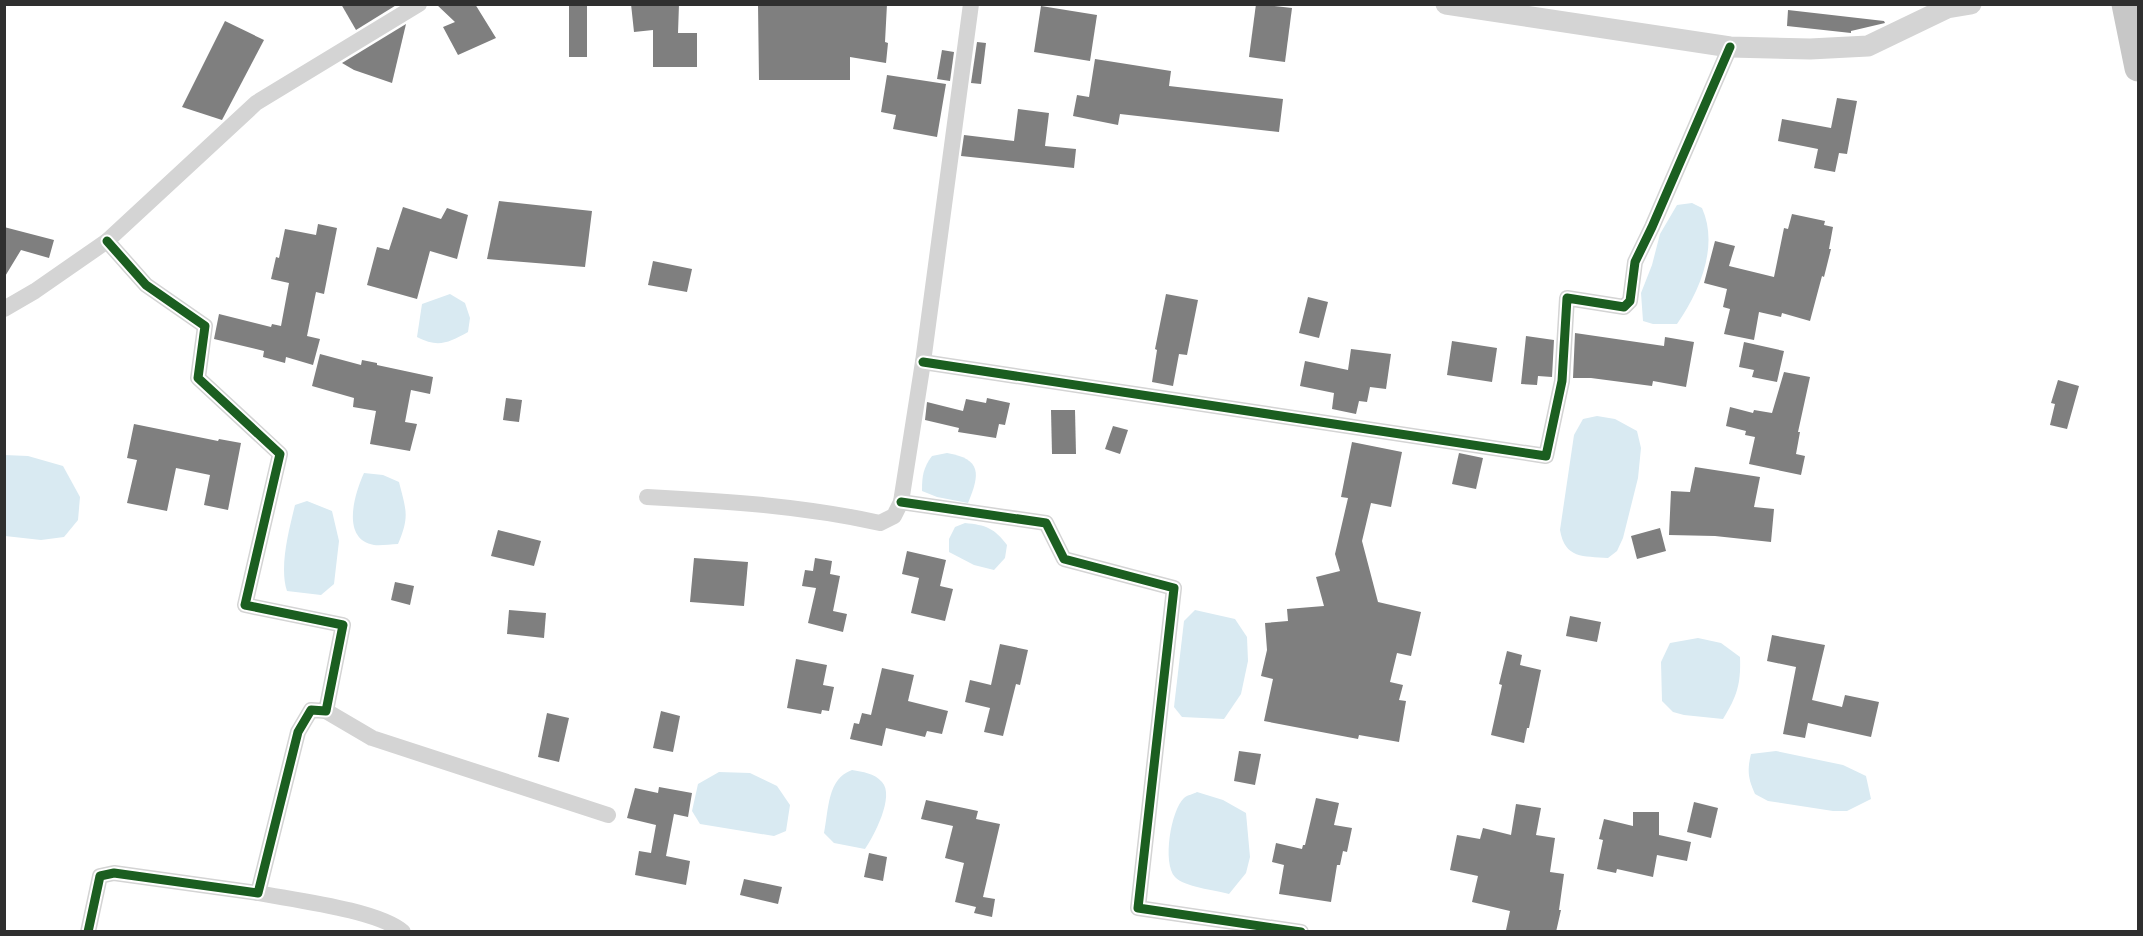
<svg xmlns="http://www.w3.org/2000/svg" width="2143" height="936" font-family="Arial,sans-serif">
<rect width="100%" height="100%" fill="#fff"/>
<g fill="#d9eaf2">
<path d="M1692 203 1702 208C1719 246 1700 291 1677 324H1653L1643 321 1641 293 1652 265 1660 234 1677 205Z"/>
<path d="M450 294 465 303 470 318 468 332C448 343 438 348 417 337L422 304Z"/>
<path d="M1597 416 1615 419 1637 431 1641 448 1638 478 1623 538 1617 551 1608 558C1583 556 1565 559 1560 530L1574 435 1583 419Z"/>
<path d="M947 453C982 459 980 474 968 503L937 497 922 491C922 476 923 468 932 456Z"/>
<polygon points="4,455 28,456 63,466 80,497 78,520 64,537 41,540 5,536"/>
<path d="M364 473 383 475 399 482C406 510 410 516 398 544 390 544 381 546 374 545 341 539 354 495 364 473Z"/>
<path d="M307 501 332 511 339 541 334 584 321 595 287 591C279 567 289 530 295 505Z"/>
<path d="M965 523C986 525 994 528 1007 545L1005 558 994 570 974 565 949 552V539L955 527Z"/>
<polygon points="1195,610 1235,619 1247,637 1248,661 1241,694 1224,719 1182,717 1174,707 1184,621"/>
<path d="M1698 638 1721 643 1740 657C1741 684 1737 696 1723 719L1684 715 1673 712 1662 701 1661 662 1670 643Z"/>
<path d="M1776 751 1843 765 1866 776 1871 799 1847 811H1833L1768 801 1755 794C1748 779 1747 770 1751 754Z"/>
<path d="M852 770C863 772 874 773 882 782 895 796 874 836 865 849L834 843 824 833C829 809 827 779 852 770Z"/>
<polygon points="719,772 750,773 777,786 790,805 786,831 774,836 700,824 692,811 698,784"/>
<path d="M1197 792 1223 800 1246 813 1250 857 1246 873 1229 894C1215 890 1184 887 1175 877 1162 863 1171 810 1184 798 1187 795 1194 794 1197 792Z"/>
</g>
<g fill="#7f7f7f">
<polygon points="341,4 398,4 356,30"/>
<polygon points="436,4 475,4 496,38 458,55 443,27 455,22"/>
<rect x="569" y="4" width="18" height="53"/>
<polygon points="631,4 679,4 678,33 697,33 697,67 653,67 653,30 634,32"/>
<polygon points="758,4 887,4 885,42 888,43 886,63 850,57 850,80 759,80"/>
<polygon points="1256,4 1292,8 1285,62 1249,57"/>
<polygon points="1041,6 1097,15 1090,61 1034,52"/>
<polygon points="1788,10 1884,21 1885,23 1851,31 1851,33 1787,26"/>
<polygon points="225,21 264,40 222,120 182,107"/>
<polygon points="406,24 392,83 354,70 342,63"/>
<polygon points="977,42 986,43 981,84 971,83"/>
<polygon points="942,50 954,52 950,81 937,79"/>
<polygon points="1095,59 1171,71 1169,86 1283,99 1279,132 1120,114 1118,125 1073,116 1077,95 1089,97"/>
<polygon points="887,75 946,84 937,137 893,129 896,115 881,112"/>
<polygon points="1837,98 1857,101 1847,154 1839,153 1835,172 1814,168 1818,149 1778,141 1782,119 1831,128"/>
<polygon points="1018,109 1049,113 1045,146 1076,149 1074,168 961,156 964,135 1014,141"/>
<polygon points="499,201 592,211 585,267 487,259"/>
<polygon points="403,207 441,219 447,208 468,215 457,259 430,251 417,299 367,285 377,247 389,250"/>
<polygon points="1792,214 1825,221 1824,225 1833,227 1829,249 1831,249 1824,277 1822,276 1810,321 1782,313 1781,317 1759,312 1754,340 1724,334 1730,309 1723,307 1727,289 1704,283 1715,241 1735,246 1729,266 1774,277 1784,228 1788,229"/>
<polygon points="318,224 337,228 324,294 316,292 307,336 320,339 313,365 286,357 285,363 263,357 264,351 214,339 219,314 271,327 272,324 281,326 289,283 271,279 276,257 279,258 285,229 316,235"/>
<polygon points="4,227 54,240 49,258 21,250 4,278"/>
<polygon points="653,261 692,269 687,292 648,285"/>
<polygon points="1166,294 1198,300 1187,355 1179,354 1173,386 1152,382 1157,350 1155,349"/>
<polygon points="1308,297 1328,302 1319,338 1299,333"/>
<polygon points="1575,333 1664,346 1665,337 1694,342 1686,387 1653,381 1652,386 1591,378 1573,378"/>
<polygon points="1526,336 1554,340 1552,377 1538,376 1537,385 1521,384"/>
<polygon points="1452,341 1497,348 1492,382 1447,375"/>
<polygon points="1744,342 1784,351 1777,382 1752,377 1754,370 1739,367"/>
<polygon points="1351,349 1391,354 1386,389 1370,387 1367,402 1359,401 1356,414 1332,409 1334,393 1300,386 1305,361 1348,370"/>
<polygon points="320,354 361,365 362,360 377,363 377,365 433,377 430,394 411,390 405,422 417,424 410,451 370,444 376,411 353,407 354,398 312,386"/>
<polygon points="1784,372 1810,377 1798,432 1800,432 1796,454 1805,456 1801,475 1749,464 1755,437 1745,435 1746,431 1726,426 1730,407 1753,413 1754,410 1772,413"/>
<polygon points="2058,380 2079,386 2067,429 2050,425 2055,404 2051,403"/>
<polygon points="506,398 522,400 519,422 503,420"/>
<polygon points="987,398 1010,403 1005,425 999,424 996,438 958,432 959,428 925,420 927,402 963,411 966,399 986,403"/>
<polygon points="1051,410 1075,410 1076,454 1052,454"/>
<polygon points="134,424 218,441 219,439 241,443 228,510 204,505 210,475 176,468 167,511 127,503 137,460 127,458"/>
<polygon points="1113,426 1128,430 1120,454 1105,449"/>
<polygon points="1352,442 1402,452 1391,507 1371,503 1362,541 1378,602 1421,612 1411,656 1397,653 1390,682 1403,685 1399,700 1406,701 1399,742 1359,735 1358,739 1264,721 1273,679 1261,676 1267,650 1265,623 1288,621 1287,609 1324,606 1316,577 1340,571 1335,554 1348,498 1341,497"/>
<polygon points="1459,453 1483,458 1476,489 1452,484"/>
<polygon points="1695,467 1760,477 1754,507 1774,509 1771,542 1715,536 1669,535 1671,491 1690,492"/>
<polygon points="1660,528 1666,551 1637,559 1631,536"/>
<polygon points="498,530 541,541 534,566 491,556"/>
<polygon points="907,551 946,560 940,586 953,589 945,621 911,613 919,578 902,574"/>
<polygon points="694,558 748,562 744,606 690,602"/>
<polygon points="815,558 832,561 830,574 840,576 833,611 847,614 843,632 808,623 816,588 802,586 805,570 813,571"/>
<polygon points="395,582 414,586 410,605 391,600"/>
<polygon points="509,610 546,613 544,638 507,634"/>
<polygon points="1570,616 1601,622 1597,642 1566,636"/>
<polygon points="1772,635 1825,645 1812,700 1842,707 1845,695 1879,702 1871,737 1808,723 1805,738 1783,734 1796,667 1767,661"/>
<polygon points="1000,644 1028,650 1020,685 1016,684 1003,736 984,732 990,708 965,702 970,680 991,685"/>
<polygon points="1507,651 1522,655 1520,665 1541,670 1529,728 1527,728 1524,743 1491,735 1502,685 1499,684"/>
<polygon points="796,659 827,665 823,685 834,687 829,711 822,710 821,714 787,708"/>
<polygon points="882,668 914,675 908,701 948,711 942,734 927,731 925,737 886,728 882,746 850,739 854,723 859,724 862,713 871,715"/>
<polygon points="661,711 680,716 673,752 653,748"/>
<polygon points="547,713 569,718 559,762 538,757"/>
<polygon points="1239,751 1261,754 1255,785 1234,781"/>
<polygon points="659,787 692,793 688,817 674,814 666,856 690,861 686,885 635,875 639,851 651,853 656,825 627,818 635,788 658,793"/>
<polygon points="1316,798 1339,803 1334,825 1352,828 1347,852 1343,851 1340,865 1337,865 1331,902 1279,894 1284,865 1272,862 1276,843 1302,849 1303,845 1305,845"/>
<polygon points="926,800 978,811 976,819 1000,824 983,897 995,899 992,917 974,913 976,907 955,902 964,863 945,858 953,826 921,819"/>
<polygon points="1694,802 1718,808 1711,838 1687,832"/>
<polygon points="1516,804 1541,808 1536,835 1555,838 1550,872 1564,874 1559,910 1561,910 1556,932 1514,932 1506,930 1510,911 1472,902 1478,876 1450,870 1457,835 1480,839 1483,828 1511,835"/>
<polygon points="1633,812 1659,812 1659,835 1691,842 1687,861 1657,855 1653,877 1617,869 1616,873 1597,869 1603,840 1599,839 1604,819 1633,826"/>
<polygon points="869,853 887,857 883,881 864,877"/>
<polygon points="744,879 782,887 778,904 740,895"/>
</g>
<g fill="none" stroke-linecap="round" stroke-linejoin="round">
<g stroke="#d4d4d4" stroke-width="16">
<polyline points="4,309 35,291 107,241 256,103 419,4"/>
<polyline points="923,362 1546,456 1562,381 1567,298 1624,307 1630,301 1635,262 1652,227 1730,47"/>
<path d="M647 497C725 501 804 506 880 523L894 516 901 502 923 362 971 4"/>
<polyline points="901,502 1046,523 1064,559 1174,588 1138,908 1301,932"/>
<polyline points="326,711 372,738 608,815"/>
<path d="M258 893C294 900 378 910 403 932"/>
<polyline points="88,932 100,876 114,873 258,893 298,732 311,710 326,711 343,625 245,605 280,454 198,378 205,326 146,285 107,241"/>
</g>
<polyline stroke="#d4d4d4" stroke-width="21" points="1446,4 1730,47 1810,49 1868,46 1947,8 1971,4"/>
<polyline stroke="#c7c7c7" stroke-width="27" points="2125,4 2138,68"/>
<g stroke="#fff" stroke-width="13">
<g id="cycleway">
<polyline points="923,362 1546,456 1562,381 1567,298 1624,307 1630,301 1635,262 1652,227 1730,47"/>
<polyline points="901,502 1046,523 1064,559 1174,588 1138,908 1301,932"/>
<polyline points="88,932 100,876 114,873 258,893 298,732 311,710 326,711 343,625 245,605 280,454 198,378 205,326 146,285 107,241"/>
</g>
</g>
<use href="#cycleway" stroke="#1b5e20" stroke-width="9"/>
</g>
<rect width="2143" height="936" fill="none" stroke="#2f2f2f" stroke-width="12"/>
</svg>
